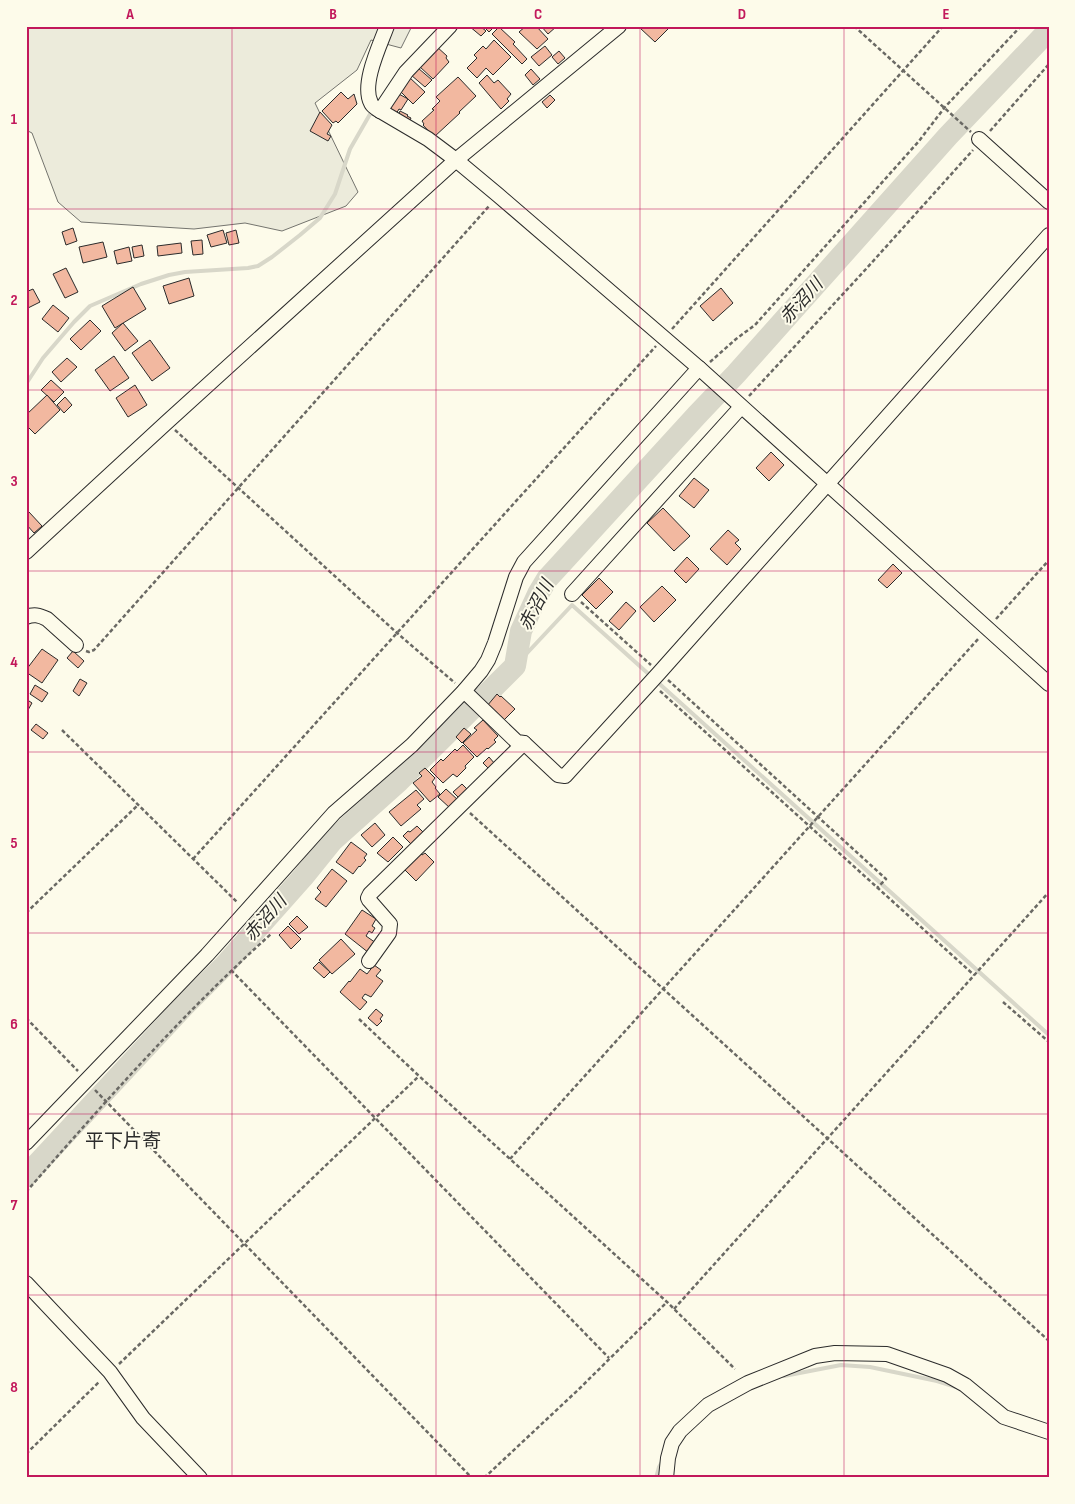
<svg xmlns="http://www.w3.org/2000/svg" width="1075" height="1504" font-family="'Sofia Sans Condensed','Noto Sans JP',sans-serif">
<rect width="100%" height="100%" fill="#fdfbea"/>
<polygon fill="#ecebdb" stroke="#74746e" points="26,26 412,26 401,48 371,40 357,70 315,103 358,192 346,206 282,231 245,223 194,229 81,222 58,202 32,133 26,130"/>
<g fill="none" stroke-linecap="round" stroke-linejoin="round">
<g stroke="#d8d7c9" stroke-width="4">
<polyline points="26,384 43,358 74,322 90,306 141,284 169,275 185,272 248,268 258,266 272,257 300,235 320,218 335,194 350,149 373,109"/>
<polyline points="515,666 572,605 1049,1035"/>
<polyline points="784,1376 841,1365 870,1367 937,1381 956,1387"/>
<polyline points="656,1478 659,1467 662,1462"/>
</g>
<polyline stroke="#d8d7c9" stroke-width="22" points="26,1176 184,1006 225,965 303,877 332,841 399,781 515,666 521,631 538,594 547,579 697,415 736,374 948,136 1049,30"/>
</g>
<g fill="#f2b8a0" stroke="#2b2b2b">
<polygon points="469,26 480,26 486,31 481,36"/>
<polygon points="483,26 495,26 489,32"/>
<polygon points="526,26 536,26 548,39 537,49 519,32"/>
<polygon points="541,26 557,26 548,34"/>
<polygon points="642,26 671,26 655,42 640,28"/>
<polygon points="499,27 515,42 513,44 527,59 522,64 492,34"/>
<polygon points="494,40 511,57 493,75 486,68 477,78 467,68 477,58 474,55 483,46 486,49"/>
<polygon points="436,46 447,56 446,58 449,62 433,79 419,66"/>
<polygon points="545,46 552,55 539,66 531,57"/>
<polygon points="559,51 565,58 558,64 552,57"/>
<polygon points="418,68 432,80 425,87 411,75"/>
<polygon points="531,69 540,79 533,85 525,75"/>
<polygon points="487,75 494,83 498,80 511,94 507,99 509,101 501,109 479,83"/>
<polygon points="409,77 425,92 413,104 398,89"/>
<polygon points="458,77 476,96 459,112 460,113 434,137 423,125 424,124 422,121 434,110 432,109 440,101 436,97"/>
<polygon points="341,92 348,99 354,94 357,104 338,123 336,121 333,123 322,111"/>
<polygon points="397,93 408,99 401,110 399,109 396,114 387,109"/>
<polygon points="550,95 555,100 547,108 542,102"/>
<polygon points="400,111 408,115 407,116 411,118 408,124 397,118"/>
<polygon points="320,112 332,125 327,134 331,136 328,141 310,131"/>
<polygon points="73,228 77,241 66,245 62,232"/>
<polygon points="223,230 227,243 211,247 207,235"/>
<polygon points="236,230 239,243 229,245 226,233"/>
<polygon points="202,240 203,254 193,255 191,241"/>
<polygon points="103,242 107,257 83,263 79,247"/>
<polygon points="181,243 182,253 158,256 157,246"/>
<polygon points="142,245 144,256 134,258 132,247"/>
<polygon points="129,247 132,261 117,264 114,251"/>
<polygon points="66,268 78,292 65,298 53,274"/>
<polygon points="189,278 194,296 169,304 163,286"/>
<polygon points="133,287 146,309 115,328 102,306"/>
<polygon points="721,288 733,303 713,321 700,306"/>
<polygon points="33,289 40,302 26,309 26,292"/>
<polygon points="53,305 69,318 58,332 42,319"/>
<polygon points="90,320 101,331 81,350 70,339"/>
<polygon points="123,323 138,341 125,351 112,333"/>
<polygon points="150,340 170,368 152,381 132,353"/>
<polygon points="114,356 129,378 110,391 95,370"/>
<polygon points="67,358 77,367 61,382 52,372"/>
<polygon points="51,380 64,392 54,402 41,390"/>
<polygon points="135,385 147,405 128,417 116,398"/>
<polygon points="47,395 60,410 35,434 26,425 26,415"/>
<polygon points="65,397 72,405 64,413 57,405"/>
<polygon points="771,452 784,465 769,481 756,468"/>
<polygon points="694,478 709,490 694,508 679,496"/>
<polygon points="663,508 690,536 674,551 647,523"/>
<polygon points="29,512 42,526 34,533 26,524 26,515"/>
<polygon points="728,530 739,540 735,543 741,549 727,565 710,549"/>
<polygon points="687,557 699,569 686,583 674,571"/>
<polygon points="893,564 902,573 887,588 878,580"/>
<polygon points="599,578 613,592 596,609 582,595"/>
<polygon points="662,586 676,600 654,622 640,607"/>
<polygon points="626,602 636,611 619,630 609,621"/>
<polygon points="42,649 58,660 42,683 26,672 26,670"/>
<polygon points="73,651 84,661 78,668 67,658"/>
<polygon points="80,679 87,683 79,696 73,691"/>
<polygon points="35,685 48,693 42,702 30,694"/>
<polygon points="497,694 500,697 501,696 515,709 504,720 487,706"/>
<polygon points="26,699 32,703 28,710 26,709"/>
<polygon points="483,720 498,736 494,740 496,742 488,749 487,748 477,757 463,743 477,730 474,728"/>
<polygon points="36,724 48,733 43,739 31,730"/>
<polygon points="464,728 471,734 462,743 456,737"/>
<polygon points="463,745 474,757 465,766 466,768 457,777 453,774 443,783 430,770 441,759 443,761 455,749 457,751"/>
<polygon points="489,757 495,764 489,769 483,763"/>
<polygon points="425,768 435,778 432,782 436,787 435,788 440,794 430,802 413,783 422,776 419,773"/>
<polygon points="462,784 469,791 460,799 453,792"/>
<polygon points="446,789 458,800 450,808 438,797"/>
<polygon points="416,790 424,799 417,805 421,809 401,826 389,812"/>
<polygon points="375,823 385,835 372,847 361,835"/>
<polygon points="417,826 424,833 412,845 403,836 408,831 410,832"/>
<polygon points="393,837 403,847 388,862 377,853"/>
<polygon points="351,842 367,854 364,858 366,860 360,867 359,866 353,874 336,862"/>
<polygon points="419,852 422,855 425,853 434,862 416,881 403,868"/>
<polygon points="332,869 347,881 326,907 315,899 321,892 317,888"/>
<polygon points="362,910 376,919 372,926 375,928 372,933 369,931 366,936 376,943 369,953 345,934"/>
<polygon points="297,916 308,927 299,934 289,924"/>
<polygon points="288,926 301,939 291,949 279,935"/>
<polygon points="341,939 355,954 332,974 319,960"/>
<polygon points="319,962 330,972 324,978 313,968"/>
<polygon points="374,965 381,970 376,976 383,981 371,997 365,994 362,998 367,1002 360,1010 340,992 349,981 350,982 360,969 367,974"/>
<polygon points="376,1009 383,1015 380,1019 382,1021 377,1026 368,1018"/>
</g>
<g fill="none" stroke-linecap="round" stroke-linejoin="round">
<g stroke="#2b2b2b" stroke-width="16">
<g id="minor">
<path d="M387 26C380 45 361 84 371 103 372 106 375 107 377 109L428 139 456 160 498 195 699 368 1049 684"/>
<polyline points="380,111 406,72 450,26"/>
<polyline points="979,139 1049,202"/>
<polyline points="26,552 167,422 456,160 619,26"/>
<polyline points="572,594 741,407"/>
<path d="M26 617C34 614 39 615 47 619L76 645"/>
<polyline points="464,691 517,742 524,743 558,775 565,776 659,673 1049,235"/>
<polyline points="369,961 389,933 390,924 369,900 368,898 370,894 524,743"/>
<polyline points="26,1143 207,955 334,813 412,745 464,691 481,671 488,660 495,643 516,577 524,562 699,368"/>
<polyline points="26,1283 110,1372 143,1418 200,1478"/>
<polyline points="666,1478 668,1458 672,1443 680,1431 708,1405 748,1383 815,1356 835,1353 887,1354 947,1375 965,1385 1004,1417 1049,1432"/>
</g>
</g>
<g stroke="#6a6964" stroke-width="2.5" stroke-dasharray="4 2.5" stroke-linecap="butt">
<polyline points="854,26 971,132"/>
<polyline points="990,131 1049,64"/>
<polyline points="672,329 943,26"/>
<polyline points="710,362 736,339 755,325 919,141 945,107 1021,26"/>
<polyline points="749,396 866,269 973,150"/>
<polyline points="175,430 397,633 455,683"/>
<polyline points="581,602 651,665"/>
<polyline points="996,619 1049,560"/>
<polyline points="86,651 89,652 94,650 490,205"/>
<polyline points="668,680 886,879 877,888"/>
<polyline points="660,691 974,975"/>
<polyline points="62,730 237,902"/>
<polyline points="470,813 827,1138 1049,1341"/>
<polyline points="193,859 656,346"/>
<polyline points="26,913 138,805"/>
<polyline points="231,970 609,1358"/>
<polyline points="1003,1002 1049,1042"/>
<polyline points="26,1018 78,1071"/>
<polyline points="359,1019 419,1076 667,1302 735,1369"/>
<polyline points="95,1090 472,1478"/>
<polyline points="510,1159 979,638"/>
<path d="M26 1192C104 1103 183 1013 271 934"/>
<polyline points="674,1309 1049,892"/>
<polyline points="119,1364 419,1076"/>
<polyline points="26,1454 100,1381"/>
<polyline points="484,1478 579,1389 667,1302"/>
</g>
<use href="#minor" stroke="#fdfbea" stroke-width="14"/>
</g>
<path fill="none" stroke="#c2185b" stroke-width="1" stroke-opacity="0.55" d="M232 26V1478M436 26V1478M640 26V1478M844 26V1478M26 209H1049M26 390H1049M26 571H1049M26 752H1049M26 933H1049M26 1114H1049M26 1295H1049"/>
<g text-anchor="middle" stroke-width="4" stroke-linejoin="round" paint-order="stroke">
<g font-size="18" font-style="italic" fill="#2b2b2b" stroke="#fdfbea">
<text transform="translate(801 301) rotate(-48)" y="6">赤沼川</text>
<text transform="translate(536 605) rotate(-63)" y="6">赤沼川</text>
<text transform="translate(265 918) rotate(-49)" y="6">赤沼川</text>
</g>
<g font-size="19" fill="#2b2b2b" stroke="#fdfbea">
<text x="123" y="1147">平下片寄</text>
</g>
</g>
<rect width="1075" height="1504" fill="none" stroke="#fdfbea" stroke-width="55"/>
<rect x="28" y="28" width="1020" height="1448" fill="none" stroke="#c2185b" stroke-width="2"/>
<g font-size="16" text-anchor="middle" font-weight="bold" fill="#c2185b">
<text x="130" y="19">A</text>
<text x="333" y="19">B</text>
<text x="538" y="19">C</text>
<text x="742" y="19">D</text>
<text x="946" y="19">E</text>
<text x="14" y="124">1</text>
<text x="14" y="305">2</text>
<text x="14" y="486">3</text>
<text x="14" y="667">4</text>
<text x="14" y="848">5</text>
<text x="14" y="1029">6</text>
<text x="14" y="1210">7</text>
<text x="14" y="1392">8</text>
</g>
</svg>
